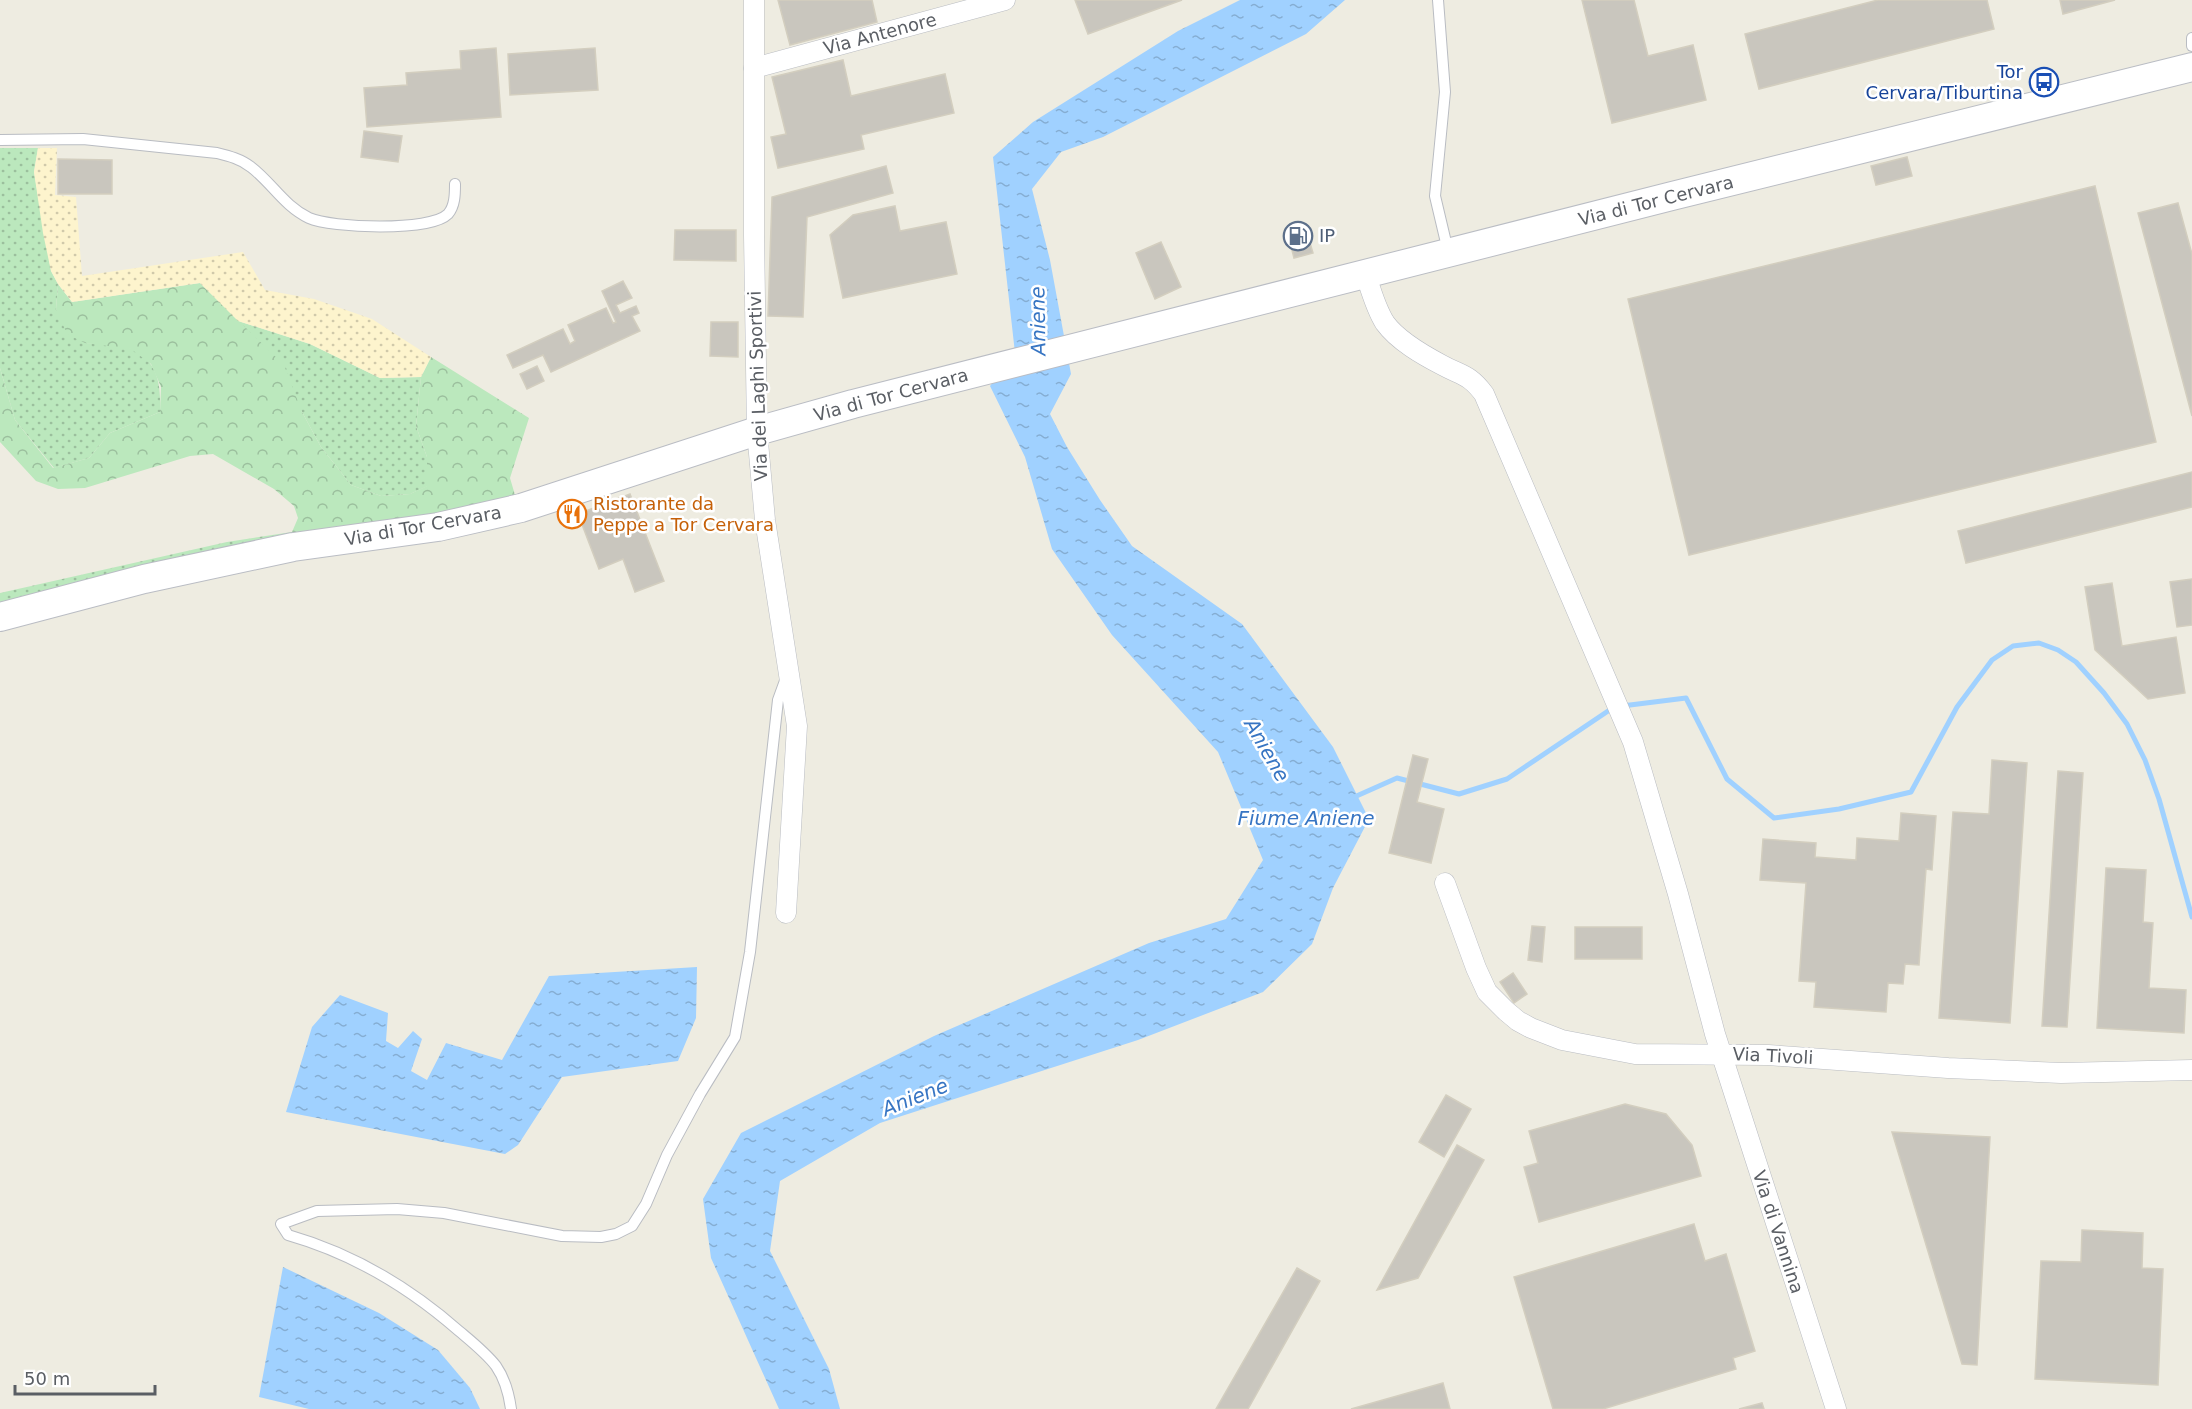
<svg xmlns="http://www.w3.org/2000/svg" width="2192" height="1409" font-family="'DejaVu Sans',sans-serif">
<defs>
<pattern id="grass-dots" width="8" height="8" patternUnits="userSpaceOnUse" patternTransform="scale(1.5)"><rect width="8" height="8" fill="#bbe8bd"/><path d="M2 2h.1M6 6h.1" fill="none" stroke="#9bbf9d" stroke-width="1.8" stroke-linecap="round"/></pattern>
<pattern id="forest-crowns" width="20" height="18" patternUnits="userSpaceOnUse" patternTransform="scale(1.5)"><rect width="20" height="18" fill="#bbe8bd"/><path d="M2 6a3 3 0 1 1 6 0M12 15a3 3 0 1 1 6 0" fill="none" stroke="#9bbf9d"/></pattern>
<pattern id="sand-dots" width="8" height="8" patternUnits="userSpaceOnUse" patternTransform="scale(1.5)"><rect width="8" height="8" fill="#fdf4cd"/><path d="M2 2h.1M6 6h.1" fill="none" stroke="#d0c9aa" stroke-width="1.8" stroke-linecap="round"/></pattern>
<pattern id="water-ripples" width="26" height="14" patternUnits="userSpaceOnUse" patternTransform="scale(1.5)"><rect width="26" height="14" fill="#a0d1ff"/><path d="M2 4q2-2 4 0t4 0M15 11q2-2 4 0t4 0" fill="none" stroke="#85add2"/></pattern>
</defs>
<rect width="100%" height="100%" fill="#eeece1"/>
<g fill="url(#grass-dots)">
<path d="M0 148H38L34 172 51 271 58 284 56 309 85 343C98 344 121 344 132 349 159 362 161 386 160 412L110 433 89 458 54 468 15 420 0 368Z"/>
<polygon points="238,321 310,344 380,378 421,377 416,426 427,457 428,486 410,494 381,496 351,485 321,447 302,412"/>
<polygon points="292,532 303,541 0,610 0,593 227,542"/>
</g>
<polygon fill="url(#forest-crowns)" points="200,283 284,365 302,412 321,447 351,485 381,496 410,494 427,486 427,457 416,426 421,377 431,357 529,418 510,478 515,495 515,503 303,541 292,532 298,518 294,506 274,489 213,454 190,456 85,488 58,489 36,481 0,442 0,368 15,420 53,468 89,458 110,433 160,412 161,387 151,364 131,349 85,343 67,334 56,309 58,284 72,302"/>
<polygon fill="url(#sand-dots)" points="38,148 57,148 55,195 76,197 82,276 243,252 265,290 314,299 372,319 431,357 421,377 380,378 310,344 238,321 200,283 72,302 58,284 51,271 43,233 34,172"/>
<g fill="url(#water-ripples)">
<polygon points="1240,0 1345,0 1306,34 1103,137 1061,152 1032,189 1050,260 1071,374 1050,414 1067,447 1100,500 1132,546 1242,624 1333,747 1369,819 1333,888 1312,944 1263,992 1138,1040 880,1123 780,1181 770,1251 829,1369 840,1409 779,1409 711,1258 703,1199 741,1133 934,1036 1149,943 1226,919 1263,860 1218,752 1112,635 1052,549 1025,457 990,386 1015,353 993,157 1033,122 1178,31"/>
<polygon points="697,967 696,1018 678,1061 562,1077 518,1145 505,1154 286,1112 312,1027 340,995 388,1013 386,1041 398,1048 413,1031 422,1039 411,1071 427,1080 446,1043 502,1060 549,976"/>
<polygon points="283,1267 379,1313 438,1350 470,1388 480,1409 309,1409 259,1397"/>
</g>
<g fill="none" stroke-linecap="round" stroke-linejoin="round">
<polyline stroke="#a0d1ff" stroke-width="5" points="1352,798 1397,778 1459,794 1507,779 1614,707 1686,698 1727,779 1774,818 1839,809 1911,792 1957,707 1992,660 2013,646 2039,643 2058,650 2076,662 2104,693 2127,724 2145,760 2159,799 2192,917"/>
</g>
<g fill="#c9c6be" stroke="#d3cebf" stroke-width="1.5">
<polygon points="778,0 872,0 877,22 790,45"/>
<polygon points="1075,0 1182,0 1088,34"/>
<polygon points="1582,0 1634,0 1648,56 1693,45 1706,100 1612,123"/>
<polygon points="1878,0 1987,0 1994,29 1759,89 1745,34"/>
<polygon points="2060,0 2115,0 2063,14"/>
<polygon points="496,48 501,117 367,127 364,88 407,85 406,73 461,69 460,51"/>
<polygon points="595,48 598,90 510,95 508,54"/>
<polygon points="843,60 851,96 945,74 954,113 861,135 864,149 778,168 771,137 786,134 772,77"/>
<polygon points="364,131 402,136 398,162 361,157"/>
<polygon points="1907,157 1912,176 1876,185 1871,166"/>
<polygon points="58,159 112,160 112,194 58,194"/>
<polygon points="886,166 893,193 807,217 803,317 768,316 772,197"/>
<polygon points="2095,186 2156,442 1689,555 1628,299"/>
<polygon points="2178,203 2192,254 2192,416 2138,213"/>
<polygon points="895,206 900,231 946,222 957,274 843,298 830,235 853,215"/>
<polygon points="1305,226 1313,253 1294,258 1287,231"/>
<polygon points="675,230 736,230 736,261 674,260"/>
<polygon points="1161,242 1181,287 1155,299 1136,253"/>
<polygon points="623,281 632,298 616,305 620,313 636,306 639,313 632,316 640,331 551,372 543,355 513,368 507,355 563,329 570,344 575,341 568,325 606,308 613,323 616,322 602,291"/>
<polygon points="711,322 738,322 738,357 710,356"/>
<polygon points="537,366 544,381 527,389 520,374"/>
<polygon points="2192,472 2192,507 1966,563 1958,531"/>
<polygon points="630,494 664,581 635,592 623,559 599,569 578,514"/>
<polygon points="2192,579 2192,625 2177,627 2170,582"/>
<polygon points="2112,583 2122,646 2176,637 2185,693 2148,699 2095,650 2085,587"/>
<polygon points="1413,755 1428,759 1417,802 1444,809 1431,863 1389,853"/>
<polygon points="1992,760 2027,763 2010,1023 1939,1018 1953,812 1989,814"/>
<polygon points="2058,771 2083,773 2067,1027 2042,1026"/>
<polygon points="1901,813 1936,816 1932,870 1926,869 1919,965 1905,964 1903,984 1888,983 1886,1012 1814,1007 1816,982 1799,981 1806,883 1760,880 1763,839 1816,843 1815,857 1856,860 1857,838 1899,841"/>
<polygon points="2106,868 2146,870 2143,922 2153,923 2149,988 2186,990 2184,1033 2097,1028"/>
<polygon points="1532,926 1545,927 1542,962 1528,960"/>
<rect x="1575" y="927" width="67" height="32"/>
<polygon points="1513,973 1527,994 1514,1003 1500,982"/>
<polygon points="1446,1095 1471,1109 1444,1157 1419,1142"/>
<polygon points="1625,1104 1666,1114 1692,1145 1701,1176 1539,1222 1524,1167 1538,1163 1529,1131"/>
<polygon points="1892,1132 1990,1137 1977,1365 1962,1364"/>
<polygon points="1457,1145 1484,1160 1418,1278 1377,1290"/>
<polygon points="1694,1224 1705,1261 1726,1254 1755,1351 1733,1358 1736,1369 1603,1409 1553,1409 1514,1277"/>
<polygon points="2082,1230 2143,1233 2142,1268 2163,1269 2158,1385 2035,1379 2041,1261 2081,1262"/>
<polygon points="1297,1268 1320,1281 1248,1409 1216,1409"/>
<polygon points="1443,1383 1450,1409 1351,1409"/>
<polygon points="1762,1403 1764,1409 1739,1409"/>
</g>
<g fill="none" stroke-linecap="round" stroke-linejoin="round">
<g stroke="#b9bcc2" stroke-width="12">
<g id="lane">
<polyline points="1438,0 1445,92 1435,196 1448,251"/>
<polyline points="2192,38 2192,46"/>
<path d="M0 140 83 139 217 153C229 156 241 159 251 167 272 183 284 206 309 218 331 228 430 232 448 214 455 206 455 194 455 184"/>
<path d="M511 1409C509 1394 505 1379 496 1366 486 1353 472 1342 459 1331 410 1288 351 1253 288 1235L281 1224 317 1211 397 1209 444 1213 562 1236 601 1237 616 1234 632 1226 646 1204 667 1155 700 1094 735 1037 750 952 778 700 786 678"/>
</g>
</g>
<g stroke="#b9bcc2" stroke-width="21">
<g id="street">
<polyline points="754,0 754,235 757,431 765,520 797,726 786,913"/>
<polyline points="754,68 1005,0"/>
<path d="M1366 275C1371 291 1376 309 1385 323 1398 341 1423 355 1442 365 1462 376 1469 374 1484 394L1633 742 1678 894 1715 1034 1836 1409"/>
<polyline points="1445,883 1476,968 1487,992 1506,1011 1518,1021 1531,1028 1562,1040 1635,1054 1768,1055 1948,1068 2061,1073 2192,1070"/>
</g>
</g>
<g stroke="#babdc4" stroke-width="30">
<polyline id="secondary" points="0,617 144,579 293,547 438,527 521,508 757,431 853,404 1672,196 2192,67"/>
</g>
<use href="#lane" stroke="#fff" stroke-width="10"/>
<use href="#street" stroke="#fff" stroke-width="20"/>
<use href="#secondary" stroke="#fff" stroke-width="28"/>
</g>
<defs>
<g id="bus-ring" transform="scale(1.5)"><circle r="9.5" fill="#fff" stroke="#1a4fb4" stroke-width="1.5"/><path d="M-5-6H5V4H4V6H2V4H-2V6H-4V4H-5ZM-3.5-4V0h7V-4ZM-3.5 1.2v1.5H-2V1.2ZM2 1.2v1.5H3.5V1.2Z" fill="#1a4fb4"/></g>
<g id="fuel-ring" transform="scale(1.5)"><circle r="9.5" fill="#fff" stroke="#5c6f8a" stroke-width="1.5"/><path d="M-5.5-6h7V0h2V4h1.3V-2.5L3-4.5l.8-.8L6-3V5H2.5V1h-1V6h-7ZM-4.2-4.7v3.2H.2V-4.7Z" fill="#5c6f8a"/></g>
<g id="restaurant-ring" transform="scale(1.5)"><circle r="9.5" fill="#fff" stroke="#e8710a" stroke-width="1.5"/><path d="M-5-6h1v4h1v-4h1v4h1v-4h1v5L-1.5 .5V6h-2V.5L-5-1ZM5-6V6H3V1.5H1.5Q1.5-4 5-6Z" fill="#e8710a"/></g>
</defs>
<g fill-rule="evenodd">
<use href="#bus-ring" x="2044" y="82"/>
<use href="#fuel-ring" x="1298" y="236"/>
<use href="#restaurant-ring" x="572" y="514"/>
</g>
<g text-anchor="middle" stroke-width="5" stroke-linejoin="round" paint-order="stroke">
<g font-size="18" fill="#5a5e64" stroke="#fff">
<text transform="translate(880 34) rotate(-15)" y="6">Via Antenore</text>
<text transform="translate(1656 201) rotate(-14)" y="6">Via di Tor Cervara</text>
<text transform="translate(758 386) rotate(-92)" y="6">Via dei Laghi Sportivi</text>
<text transform="translate(891 395) rotate(-15)" y="6">Via di Tor Cervara</text>
<text transform="translate(423 526) rotate(-10)" y="6">Via di Tor Cervara</text>
<text transform="translate(1773 1056) rotate(3)" y="6">Via Tivoli</text>
<text transform="translate(1778 1232) rotate(72)" y="6">Via di Vannina</text>
</g>
<g font-size="18" fill="#164399" stroke="#fff" text-anchor="end">
<text x="2023" y="78">Tor<tspan x="2023" dy="21">Cervara/Tiburtina</tspan></text>
</g>
<g font-size="18" fill="#4e5e75" stroke="#fff" text-anchor="start">
<text x="1319" y="242">IP</text>
</g>
<g font-size="18" fill="#c56008" stroke="#fff" text-anchor="start">
<text x="593" y="510">Ristorante da<tspan x="593" dy="21">Peppe a Tor Cervara</tspan></text>
</g>
<g font-size="20" font-style="italic" fill="#3775c3" stroke="#fff">
<text transform="translate(1038 321) rotate(-91)" y="7">Aniene</text>
<text transform="translate(1267 750) rotate(60)" y="7">Aniene</text>
<text x="1306" y="825">Fiume Aniene</text>
<text transform="translate(915 1097) rotate(-22)" y="7">Aniene</text>
</g>
</g>
<path d="M15 1385v9h140v-9" fill="none" stroke="#5a5e64" stroke-width="3"/>
<text x="24" y="1385" font-size="18" fill="#5a5e64" stroke="#ffffff" stroke-width="4.5" paint-order="stroke">50 m</text>
</svg>
